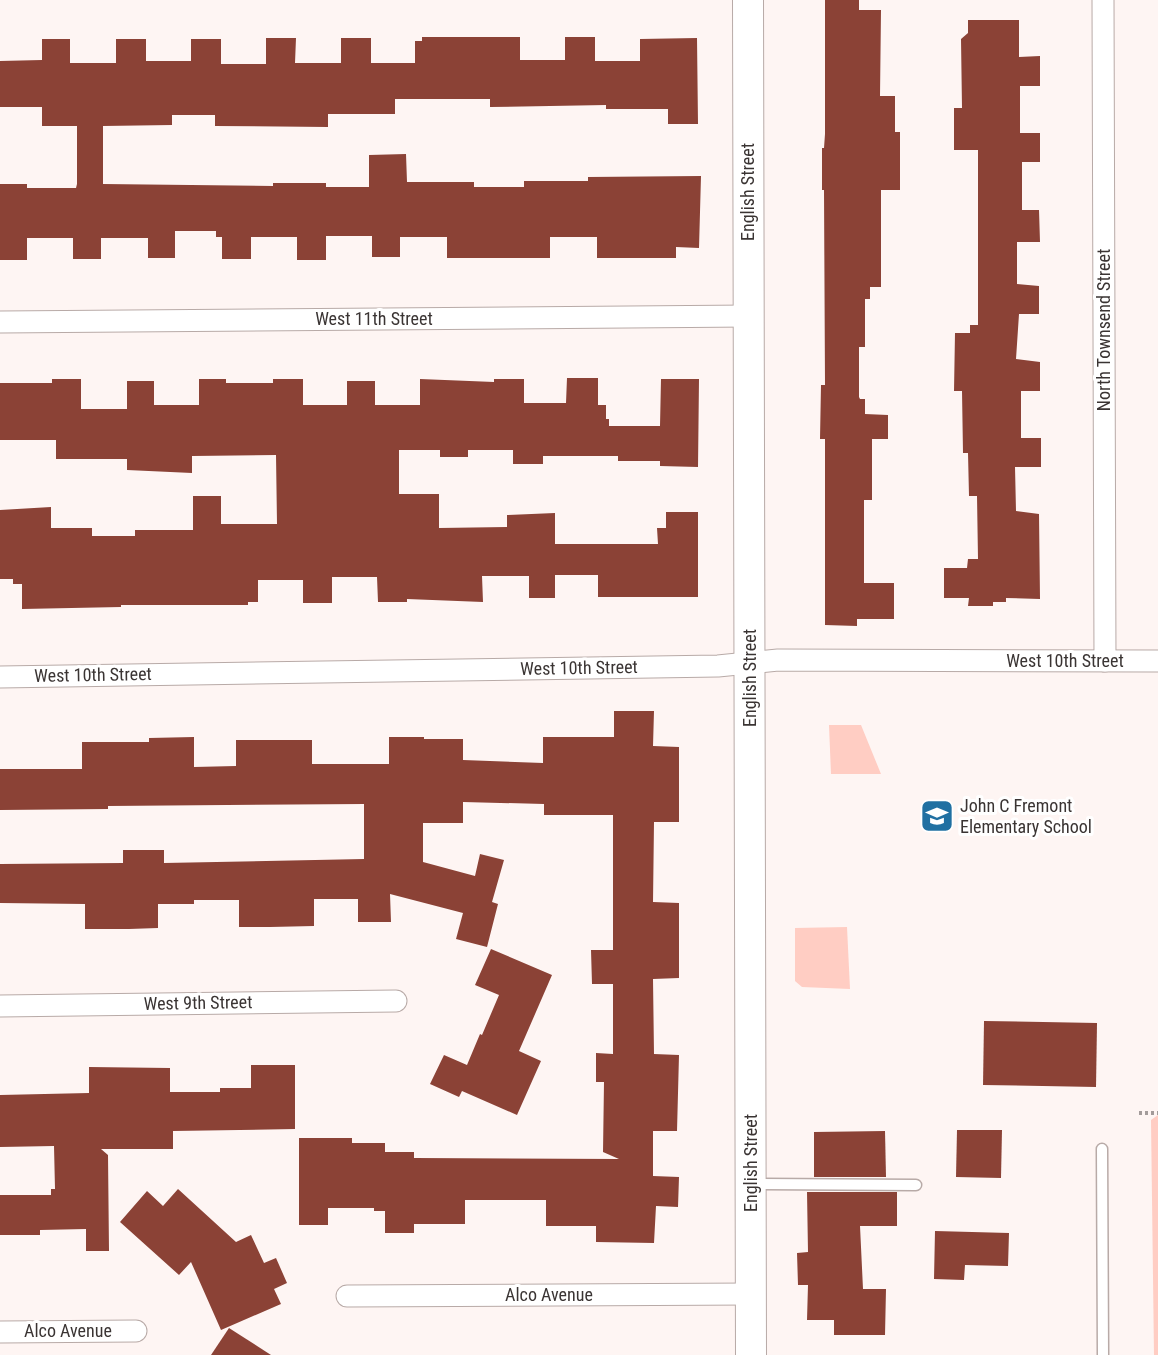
<svg xmlns="http://www.w3.org/2000/svg" width="1158" height="1355" font-family="'Roboto Condensed',sans-serif">
<rect width="100%" height="100%" fill="#fef5f3"/>
<g fill="#ffcdc3">
<polygon points="829,725 861,725 881,774 831,774"/>
<polygon points="847,927 850,989 802,987 795,981 795,928"/>
<polygon points="1158,1115 1158,1355 1154,1355 1151,1120"/>
</g>
<g fill="#8b4236">
<polygon points="825,0 859,0 859,10 881,10 880,96 895,96 895,132 900,132 900,190 881,190 881,287 870,287 870,299 865,299 865,347 859,347 859,397 860,399 865,399 865,414 888,415 888,439 872,439 872,500 864,500 864,583 894,583 894,619 857,619 857,626 825,625 825,439 820,439 821,385 825,385 824,190 822,190 822,148 824,148 825,134"/>
<polygon points="968,20 1019,20 1019,57 1040,56 1040,86 1020,86 1020,133 1040,133 1040,162 1022,162 1022,210 1039,210 1040,242 1017,242 1017,284 1039,286 1039,314 1019,314 1016,359 1040,362 1040,391 1021,391 1021,438 1041,438 1041,467 1015,467 1016,511 1039,514 1040,599 1006,598 1006,602 993,602 993,606 968,606 969,598 944,598 944,568 967,568 968,559 978,559 977,496 969,496 968,453 963,453 962,391 954,391 955,333 970,333 970,325 978,325 978,150 954,150 954,108 962,108 961,39 968,33"/>
<polygon points="422,37 520,37 520,60 565,60 565,37 595,37 595,61 640,61 640,39 697,38 698,124 668,124 668,109 606,109 606,105 490,107 490,99 395,99 395,114 328,114 328,127 215,126 215,115 172,115 172,125 103,126 103,184 273,186 273,183 326,183 326,187 369,187 369,155 406,154 407,182 474,182 474,187 524,187 524,181 588,181 588,177 701,176 699,248 676,247 676,258 597,258 597,237 550,237 550,258 447,258 447,237 400,237 400,257 372,257 372,236 326,236 326,260 297,260 297,237 251,237 251,259 222,259 222,237 216,237 216,231 175,231 175,258 148,258 148,238 101,238 101,259 73,259 73,238 27,238 27,260 0,260 0,184 27,184 27,188 76,188 77,184 77,126 42,126 42,107 0,107 0,61 42,60 42,39 70,39 70,63 116,63 116,39 146,39 146,61 191,61 191,39 221,39 221,64 266,64 266,38 296,38 295,63 341,63 341,38 371,38 371,63 415,63 415,41 422,41"/>
<polygon points="567,378 598,378 598,405 606,405 606,419 609,419 609,426 660,426 661,379 699,379 698,467 660,466 660,461 618,461 618,456 543,456 543,464 513,464 513,450 468,450 468,457 440,457 440,450 399,450 399,494 439,494 439,528 507,527 507,515 555,513 555,544 658,544 657,528 666,528 666,512 698,512 698,597 598,597 598,575 555,575 555,598 529,598 529,576 482,576 483,602 407,599 407,602 378,602 377,577 332,577 332,603 303,603 303,580 258,580 258,602 248,602 248,605 121,605 121,607 22,609 22,584 13,584 13,579 0,579 0,510 51,507 51,528 92,528 92,536 135,536 135,530 193,530 193,496 221,496 221,524 277,524 276,455 192,456 192,473 127,470 127,459 56,459 56,440 0,440 0,383 52,383 52,379 81,379 81,409 127,409 127,381 154,381 154,405 199,405 199,379 226,379 226,383 273,383 273,379 303,379 303,405 347,405 347,381 375,381 375,405 420,405 420,379 494,382 494,379 524,379 524,403 566,403"/>
<polygon points="614,711 654,711 653,746 679,747 679,822 654,822 653,902 679,903 679,978 653,979 654,1054 679,1055 677,1131 653,1131 653,1176 679,1177 678,1207 656,1206 654,1243 596,1242 596,1226 546,1226 546,1200 465,1200 465,1224 414,1224 414,1233 385,1233 385,1211 374,1211 374,1208 328,1208 328,1225 299,1225 299,1138 352,1138 352,1143 385,1143 385,1152 414,1152 414,1158 619,1159 603,1152 604,1082 596,1082 596,1053 613,1054 613,984 592,984 591,950 613,950 613,815 544,815 544,804 463,802 463,823 423,823 423,862 475,876 480,854 504,860 492,902 498,904 487,947 456,939 463,913 390,894 391,922 358,922 358,899 314,899 314,926 270,927 239,927 239,900 194,900 194,904 158,904 158,928 129,929 85,929 85,904 0,903 0,864 123,863 123,850 164,850 164,863 364,859 364,804 108,806 108,809 0,810 0,769 82,769 82,742 149,742 149,738 194,737 194,767 236,766 236,740 312,740 312,764 389,764 389,737 424,737 424,739 463,739 463,760 543,763 543,737 614,737"/>
<polygon points="491,949 552,975 519,1051 541,1061 517,1115 462,1091 459,1097 430,1084 444,1055 467,1065 480,1034 482,1035 499,995 475,985"/>
<polygon points="984,1021 1097,1023 1096,1087 983,1085"/>
<polygon points="251,1065 295,1065 295,1129 173,1131 173,1149 101,1149 108,1155 109,1251 86,1251 86,1229 40,1230 40,1235 0,1235 0,1195 51,1195 51,1189 55,1189 54,1146 0,1147 0,1095 89,1093 89,1067 170,1068 170,1092 220,1092 220,1088 251,1088"/>
<polygon points="957,1130 1002,1130 1001,1178 956,1177"/>
<polygon points="885,1131 886,1177 814,1177 814,1132"/>
<polygon points="178,1189 236,1242 251,1235 264,1263 276,1258 287,1283 274,1289 281,1304 221,1330 191,1262 179,1275 120,1222 147,1191 163,1206"/>
<polygon points="807,1192 897,1192 897,1226 860,1226 863,1289 886,1289 885,1335 834,1335 834,1320 807,1320 808,1285 798,1285 797,1253 808,1252"/>
<polygon points="935,1231 1009,1233 1008,1266 965,1265 964,1280 934,1279"/>
<polygon points="229,1328 271,1355 211,1355"/>
</g>
<g fill="none" stroke-linecap="round" stroke-linejoin="round">
<g stroke="#b8aaa7" stroke-width="13">
<g id="lane">
<polyline points="1102,1149 1103,1355"/>
<polyline points="751,1184 916,1185"/>
</g>
</g>
<g stroke="#b8aaa7" stroke-width="23">
<g id="street">
<polyline points="1103,0 1105,661"/>
<polyline points="0,322 749,316"/>
<polyline points="0,677 718,666 778,660 1158,661"/>
<polyline points="0,1006 396,1001"/>
<polyline points="347,1296 751,1294"/>
<polyline points="0,1332 136,1331"/>
</g>
</g>
<g stroke="#b8aaa7" stroke-width="32">
<polyline id="secondary" points="748,0 751,1355"/>
</g>
<polyline stroke="#a39b9a" stroke-width="4" stroke-dasharray="3 3" stroke-linecap="butt" points="1139,1113 1158,1113"/>
<use href="#lane" stroke="#fff" stroke-width="10"/>
<use href="#street" stroke="#fff" stroke-width="21"/>
<use href="#secondary" stroke="#fff" stroke-width="30"/>
</g>
<defs>
<g id="school-square" transform="scale(1.725)"><rect x="-9" y="-9" width="18" height="18" rx="4" fill="#2070a2" stroke="#fff"/><path d="M0-5L7-2L0 1L-7-2ZM-4 1L0 2.5L4 1V4Q0 6-4 4Z" fill="#fff"/></g>
</defs>
<g fill-rule="evenodd">
<use href="#school-square" x="937" y="816"/>
</g>
<g text-anchor="middle" stroke-width="6" stroke-linejoin="round" paint-order="stroke">
<g font-size="18" fill="#3a3433" stroke="#fff">
<text transform="translate(748 192) rotate(-90)" y="6">English Street</text>
<text x="374" y="325">West 11th Street</text>
<text transform="translate(1104 330) rotate(-90)" y="6">North Townsend Street</text>
<text x="1065" y="667">West 10th Street</text>
<text transform="translate(579 668) rotate(-1)" y="6">West 10th Street</text>
<text transform="translate(93 675) rotate(-1)" y="6">West 10th Street</text>
<text transform="translate(750 678) rotate(-90)" y="6">English Street</text>
<text transform="translate(198 1003) rotate(-1)" y="6">West 9th Street</text>
<text transform="translate(751 1163) rotate(-90)" y="6">English Street</text>
<text x="549" y="1301">Alco Avenue</text>
<text x="68" y="1337">Alco Avenue</text>
</g>
<g font-size="18" fill="#3a3433" stroke="#fff" text-anchor="start">
<text x="960" y="812">John C Fremont<tspan x="960" dy="21">Elementary School</tspan></text>
</g>
</g>
</svg>
